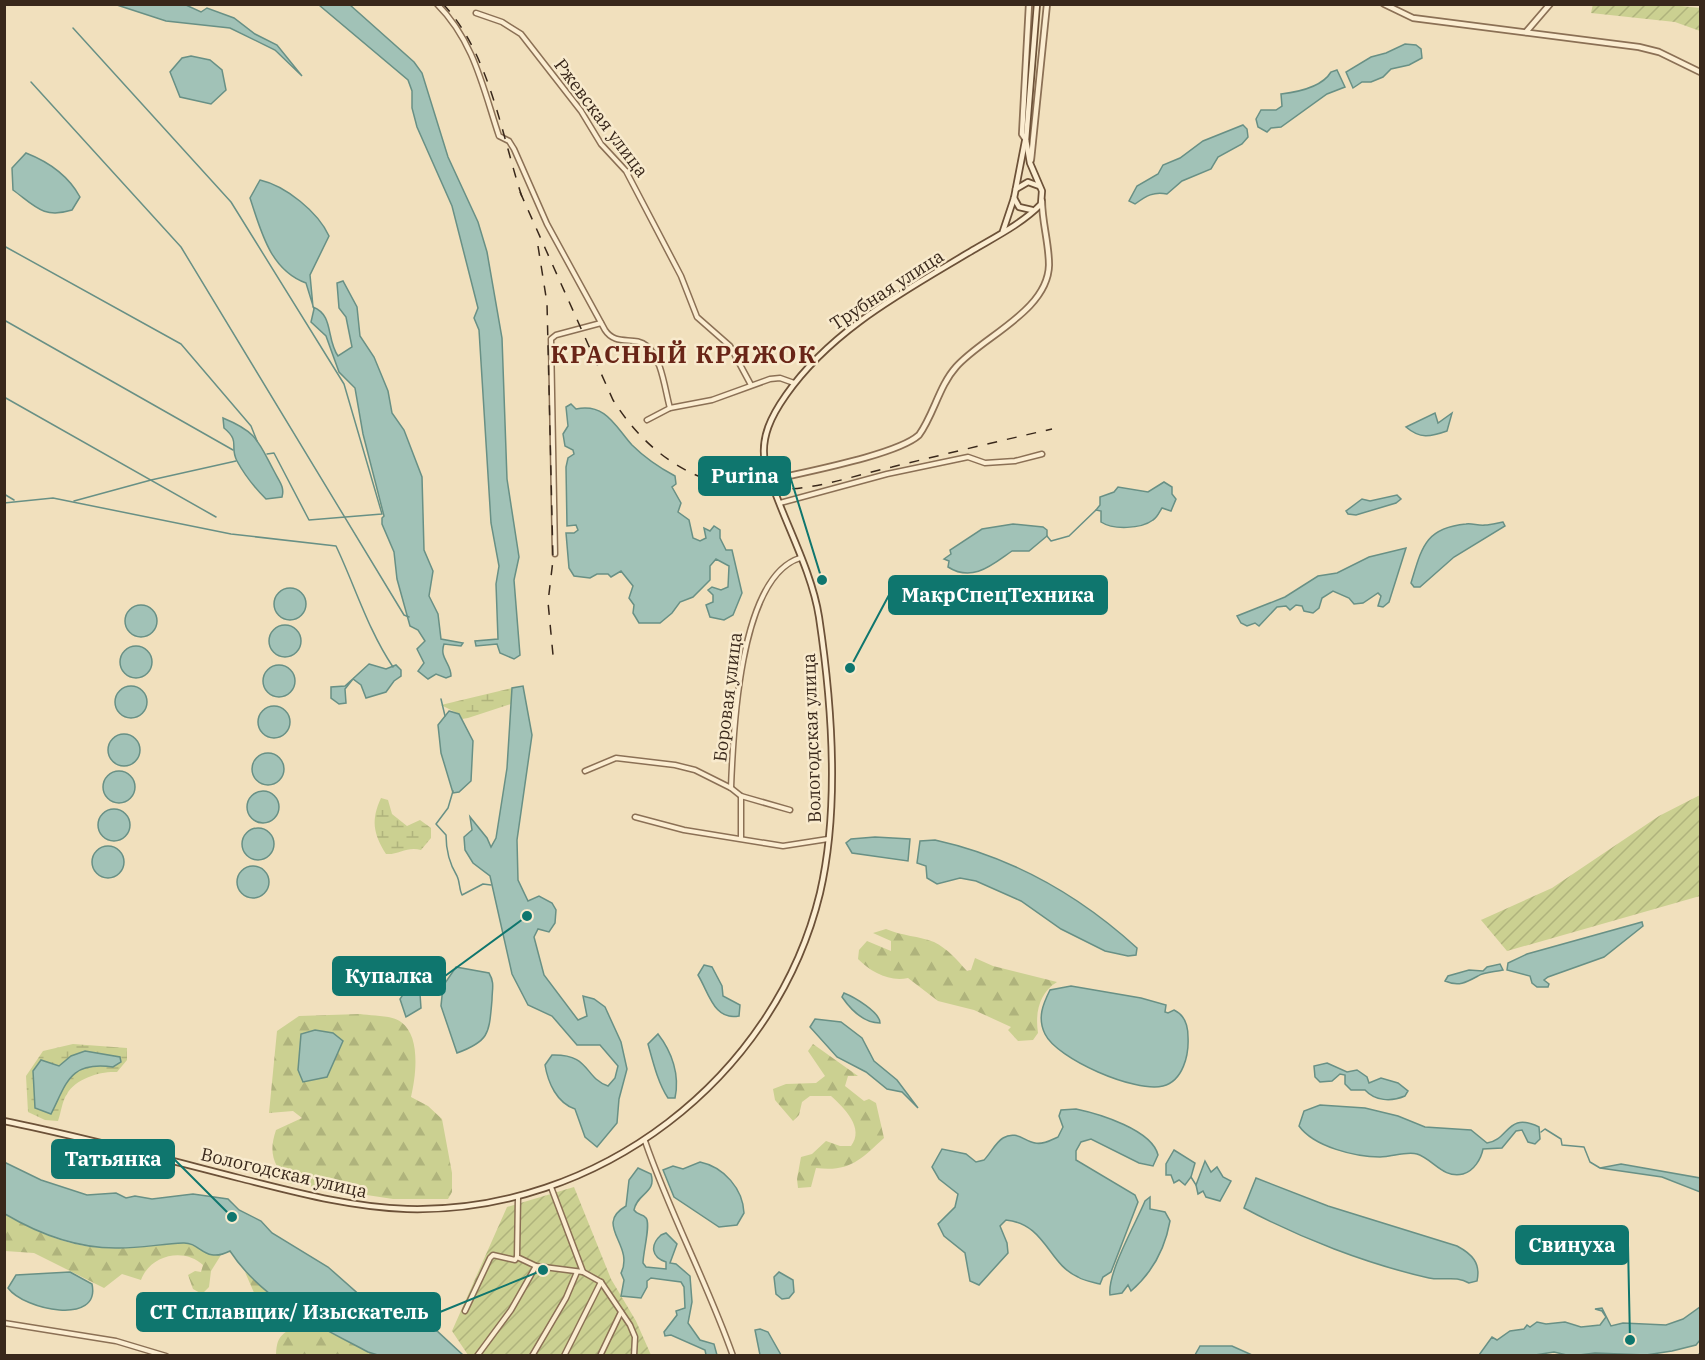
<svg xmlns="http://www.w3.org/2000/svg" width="1705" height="1360" font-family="'IBM Plex Serif',serif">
<defs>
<pattern id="forest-firs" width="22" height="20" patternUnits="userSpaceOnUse" patternTransform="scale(1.5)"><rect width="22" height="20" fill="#cbd091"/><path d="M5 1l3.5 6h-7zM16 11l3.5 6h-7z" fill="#afb37c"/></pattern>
<pattern id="wetland-marsh" width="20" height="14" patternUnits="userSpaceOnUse" patternTransform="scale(1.5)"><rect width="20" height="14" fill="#cbd091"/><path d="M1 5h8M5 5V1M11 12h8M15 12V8" fill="none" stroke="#afb37c"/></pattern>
<pattern id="garden-furrows" width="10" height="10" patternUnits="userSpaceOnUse" patternTransform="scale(1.5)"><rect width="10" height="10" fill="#cbd091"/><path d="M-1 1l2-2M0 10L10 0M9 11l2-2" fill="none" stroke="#afb37c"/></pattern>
</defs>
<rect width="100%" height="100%" fill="#f1e0bd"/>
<g fill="url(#forest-firs)">
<path d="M886 929C902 936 919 936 934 942 948 949 957 960 967 971L971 970 975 958 993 966 1057 982C1039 993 1035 1013 1038 1033L1033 1040 1018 1041 1008 1030 1011 1027 974 1010 938 1001 908 978C889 982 871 972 858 959L859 950 867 941 891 951V941L873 933Z"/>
<path d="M360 1014C371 1016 393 1015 401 1022 421 1036 416 1076 411 1097L428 1106 442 1119 452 1173V1192L448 1199H393L288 1183C274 1164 268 1154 276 1130L302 1118 293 1111 269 1113 277 1031 299 1016Z"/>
<path d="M813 1044 858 1076H848L845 1086 864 1101 869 1099 876 1103 884 1138C860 1160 850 1172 816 1168L811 1187 798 1188 797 1179 801 1157 812 1154 826 1141 840 1146H851C865 1128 844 1108 831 1096H810L802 1102 799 1115 793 1121 775 1100 773 1089 786 1084 816 1083 825 1076 808 1051Z"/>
<path d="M6 1215C41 1235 78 1250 119 1248 140 1248 162 1244 183 1243 190 1242 207 1254 221 1255L211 1271 209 1287 202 1294 193 1289 188 1275 195 1271 201 1272 203 1265C184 1247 150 1255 141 1280L122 1274 104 1288 34 1253 5 1251Z"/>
<path d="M245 1272 285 1306 368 1352 381 1355H276C277 1332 284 1336 298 1322L258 1314 255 1295Z"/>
</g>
<g fill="url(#wetland-marsh)">
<polygon points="512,688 511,704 468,718 462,719 459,714 441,705"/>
<path d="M381 798 388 800 392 814 407 826 420 820 431 828V838L421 850C407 846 399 855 386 854 373 833 371 820 381 798Z"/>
<path d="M73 1044 127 1048V1060L117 1072C101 1071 76 1078 67 1094 62 1101 61 1113 58 1121L45 1120 28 1112 26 1076 43 1051Z"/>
</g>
<g fill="url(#garden-furrows)">
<polygon points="1593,4 1670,5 1700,8 1700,31 1675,22 1591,13"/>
<polygon points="1700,795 1700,896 1507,951 1481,920 1552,888 1659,816"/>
<polygon points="574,1187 611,1279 636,1321 651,1355 468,1355 452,1331 507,1207"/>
</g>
<g fill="#a1c2b7" stroke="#689085" stroke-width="1.5">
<polygon points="117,5 186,5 201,12 207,8 234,18 255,34 277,45 302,76 275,50 230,28 166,21"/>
<polygon points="319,5 350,5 414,62 422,73 448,157 478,222 487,252 502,338 507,479 519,557 514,580 520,655 514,659 500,653 497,644 476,646 475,641 498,639 496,584 499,566 491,523 479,330 474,318 478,308 452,206 417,127 412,108 412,91 408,80"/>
<polygon points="1405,44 1416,45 1421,49 1422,58 1409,65 1391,69 1383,77 1371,82 1362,82 1353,88 1346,72 1371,57 1386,53"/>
<polygon points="191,56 210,60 222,70 226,90 211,104 180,97 170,72 182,58"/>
<path d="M1337 70 1345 87 1327 94 1281 127 1271 128 1267 132 1258 127 1256 119 1261 110H1276L1282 106 1281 94C1298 92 1322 87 1331 72Z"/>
<path d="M1243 125 1247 129 1248 137 1242 144 1218 157 1211 169 1182 181 1167 194C1154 191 1146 196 1135 204L1129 201 1137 186 1158 174 1163 165 1180 158 1203 141Z"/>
<path d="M26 153C49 162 68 175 80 197L72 210C43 219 35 206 13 190L12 168Z"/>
<path d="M260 180C286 186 318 212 329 236L310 275 313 307C334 315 326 339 338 356L352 347 346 317 339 308 337 283 343 281 357 307 360 336 374 357 388 391 392 413 404 430 422 477 424 550 433 571 429 596 438 614 441 639 463 643 461 646 444 644C439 658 451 663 451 676L446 678 436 674 428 679 418 671 424 663 417 649 425 641 418 630 410 626 397 579 394 552 382 524V518L384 516 363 434 355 388 339 372 326 336 311 322 314 309 306 283C270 270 261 231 250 198Z"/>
<path d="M571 404 576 409C606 403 615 426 632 445 644 457 660 468 675 476L676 484 672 487 681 503 678 512 689 520 693 538 700 541 706 538 704 528 710 531 714 526 720 530V538L726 550H732L742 593 733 615 724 620 710 617 706 605 713 602V595L708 590 712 587 721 590 728 587 729 566 716 559 710 566V580L693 597 680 602 672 613 660 623H639L633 613 634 605 629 598 633 586 621 571 611 577 608 574H597L590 578 574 576 569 568 566 533H574L578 530 576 525 567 526 566 467 568 458 574 454 573 450 565 446 563 434 568 426 566 407Z"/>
<path d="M1435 413 1438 423 1452 413 1447 431C1430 437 1420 439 1406 427Z"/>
<path d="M223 418C257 432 258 441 274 471 279 481 285 487 282 497L266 499C255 488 244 474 237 461 229 446 241 442 224 428Z"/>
<path d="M1164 482 1172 487V494L1176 499 1171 511 1162 508C1159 512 1158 517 1153 520 1141 529 1113 530 1101 522V511L1096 510 1100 505V497L1114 492 1118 487 1148 492Z"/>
<polygon points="1397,495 1401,499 1396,503 1356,515 1348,514 1346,511 1362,499 1370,501"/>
<path d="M1503 522 1505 526 1454 557 1420 587H1414L1411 583C1422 547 1425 528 1466 524 1472 523 1479 526 1485 525 1491 525 1497 523 1503 522Z"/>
<path d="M1013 524 1043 527 1047 530V536L1029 551H1012C993 564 973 583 948 567L949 561 944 559 951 554 950 550 982 529Z"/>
<polygon points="1406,548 1389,602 1383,607 1378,606 1381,596 1378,593 1363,603 1354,604 1349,598 1333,591 1322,598 1319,608 1313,613 1304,611 1302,606 1296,605 1290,610 1286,606 1277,607 1259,626 1255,623 1247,626 1241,623 1237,616 1285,597 1318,576 1337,573 1369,557"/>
<circle cx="290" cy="604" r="16"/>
<circle cx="141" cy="621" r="16"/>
<circle cx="285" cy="641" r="16"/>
<circle cx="136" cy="662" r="16"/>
<polygon points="369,664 386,669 396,665 401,670 401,676 394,681 386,692 366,698 361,685 353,679 345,689 346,703 339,704 331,698 331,687 345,686"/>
<circle cx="279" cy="681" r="16"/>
<circle cx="131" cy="702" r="16"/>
<path d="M523 686 532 735 517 840 518 880 528 901 539 896 552 903 556 910 555 923 549 932 538 929 534 937 544 975 578 1020 587 1016 583 996 594 999 605 1007 621 1042 627 1069 619 1099 617 1123 597 1147 585 1137 575 1109C557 1103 548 1083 545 1065L552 1055C591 1054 583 1077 608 1086L615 1078 618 1066 600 1045H577L552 1016 528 1005 512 974 490 876 473 863 465 850 464 837 472 830 470 817 487 838 491 847 496 838 507 768 512 688Z"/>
<circle cx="274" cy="722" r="16"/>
<polygon points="449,711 459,714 473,741 471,781 459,792 453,793 441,753 438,725"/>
<circle cx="124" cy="750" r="16"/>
<circle cx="268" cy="769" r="16"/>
<circle cx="119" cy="787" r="16"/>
<circle cx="263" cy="807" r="16"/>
<circle cx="114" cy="825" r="16"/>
<circle cx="258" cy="844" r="16"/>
<polygon points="875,837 910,839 908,861 852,853 846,843 851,839"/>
<path d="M935 840C1012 857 1080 896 1137 948L1136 955 1128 956 1105 951 1061 929 1021 901 976 881 960 878 937 884 927 878 926 866 917 863 920 841Z"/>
<circle cx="108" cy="862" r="16"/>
<circle cx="253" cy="882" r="16"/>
<polygon points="1642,922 1643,926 1604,957 1548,977 1544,980 1549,984 1548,987 1537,987 1532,983 1530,976 1507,970 1508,963 1527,954"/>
<path d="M1500 964 1503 970C1495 972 1484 972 1478 976 1467 982 1459 987 1445 981L1448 976 1469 970 1483 971 1487 967Z"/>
<path d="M704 965 712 967 722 986 723 996 740 1005 739 1016C714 1021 709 993 698 975Z"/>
<path d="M456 967 489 973C495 983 492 989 492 1000 489 1033 490 1041 457 1053L441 1006 443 986Z"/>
<path d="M1071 986 1141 998 1166 1005 1165 1012 1168 1013 1174 1010C1185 1015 1188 1026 1188 1037 1189 1055 1183 1081 1163 1086 1135 1093 1057 1059 1045 1034 1037 1018 1043 1004 1050 990Z"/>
<polygon points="406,990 420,994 421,1008 406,1017 400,999"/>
<path d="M844 993C854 997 880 1012 880 1023 864 1023 851 1010 842 997Z"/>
<polygon points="815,1019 841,1022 862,1038 874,1061 897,1080 918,1108 902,1092 887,1089 866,1072 837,1057 810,1027"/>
<polygon points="315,1030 333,1033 343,1041 327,1077 303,1082 298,1070 301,1034"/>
<path d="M658 1034C672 1052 680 1075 675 1098H668C658 1083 653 1062 648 1044Z"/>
<path d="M85 1051 120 1057 121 1062 113 1067C69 1061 67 1083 51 1114L35 1108 33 1071 41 1060 59 1066 71 1056Z"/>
<path d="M1327 1063 1347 1072 1357 1070 1367 1077 1369 1083 1381 1078 1398 1083 1408 1091 1405 1096C1391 1102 1375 1101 1365 1090H1351L1345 1084V1075L1340 1074 1332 1081 1320 1082 1315 1077 1314 1066Z"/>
<path d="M1320 1105 1365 1108 1398 1116 1425 1127 1471 1130 1487 1143C1509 1140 1507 1111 1539 1127L1540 1139 1535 1144 1528 1142 1522 1130 1516 1131 1502 1148 1483 1149C1481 1159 1474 1171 1463 1174 1443 1179 1433 1159 1417 1154 1406 1151 1392 1157 1380 1157 1356 1157 1314 1147 1299 1126L1304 1111Z"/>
<path d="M1076 1109C1100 1114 1152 1130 1158 1155L1153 1166 1139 1163 1091 1139 1081 1142 1076 1151V1160L1135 1195 1138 1202 1111 1272 1103 1277 1100 1284C1093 1282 1084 1281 1078 1277 1048 1264 1046 1224 1006 1220L1000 1226 1007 1243 1008 1253 979 1285 970 1281 965 1253 944 1236 938 1224 955 1207 958 1194 939 1179 932 1167 942 1149 966 1154 976 1162 984 1160C990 1154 996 1142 1003 1138 1016 1130 1024 1141 1035 1143 1043 1145 1051 1140 1058 1137L1063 1127 1059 1116 1061 1110Z"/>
<polygon points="1174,1150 1195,1163 1191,1177 1185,1185 1179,1180 1174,1183 1171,1175 1166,1175 1166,1164"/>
<polygon points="1205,1161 1211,1172 1217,1167 1223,1177 1231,1181 1220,1201 1206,1197 1203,1191 1198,1194 1196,1185"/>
<path d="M4 1162 41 1180 87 1195 116 1193 126 1198 135 1196 152 1199 193 1194 228 1199 239 1210 261 1221 272 1233 328 1267 362 1297 437 1331 463 1355 381 1356 368 1352C317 1325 262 1300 230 1251 204 1264 201 1242 183 1243 162 1244 140 1248 119 1248 77 1249 39 1234 5 1214Z"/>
<path d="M700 1162C724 1167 743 1189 744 1213L737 1225 719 1227 674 1197 663 1170 673 1166 683 1169Z"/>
<polygon points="1621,1164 1700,1178 1700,1192 1662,1177 1600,1168"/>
<path d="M638 1168 651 1174C657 1193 637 1193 634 1210 638 1216 642 1213 646 1218 651 1224 643 1252 643 1263L646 1267 666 1269V1262C651 1257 650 1245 661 1235L666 1233 677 1244 670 1263 676 1264 690 1276 692 1302 688 1323 700 1340 714 1344 717 1355H706L705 1350 671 1335 665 1336 664 1332 677 1315 676 1311 685 1308 684 1287 681 1282 651 1278 647 1281V1287L641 1298 621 1296 624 1280 621 1273C635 1245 593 1225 626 1206L629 1180Z"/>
<path d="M1256 1178 1328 1206 1457 1246C1472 1254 1481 1263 1477 1281L1469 1283C1456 1275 1443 1281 1429 1278 1367 1264 1300 1238 1244 1208Z"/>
<path d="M1150 1197V1209L1165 1212 1170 1221C1165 1249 1153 1272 1131 1291L1128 1285 1122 1293 1110 1295C1107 1273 1136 1223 1145 1201Z"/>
<path d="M70 1272 92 1284C101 1326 24 1310 8 1288L16 1275Z"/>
<polygon points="779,1272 793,1280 794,1292 789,1298 782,1299 776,1294 774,1277"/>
<polygon points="1700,1307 1700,1340 1696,1345 1672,1351 1646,1355 1595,1353 1571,1356 1554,1352 1535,1355 1479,1355 1492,1337 1497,1340 1510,1331 1524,1329 1527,1325 1530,1327 1537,1322 1546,1324 1565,1322 1581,1327 1600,1325 1606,1317 1602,1311 1595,1309 1602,1308 1611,1326 1623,1323 1666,1325 1683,1319"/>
<polygon points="760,1329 768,1332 781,1355 760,1355 755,1330"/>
<polygon points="1200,1346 1232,1346 1252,1355 1195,1355"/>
</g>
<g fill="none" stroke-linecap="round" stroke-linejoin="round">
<g stroke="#689085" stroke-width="1.5">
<polyline points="73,28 231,202 344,384 382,514 309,520 274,453 267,454"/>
<polyline points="31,82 181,247 404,615 409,617"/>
<polyline points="4,246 181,344 251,426 257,441"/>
<polyline points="4,320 233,450"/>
<polyline points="4,397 216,517"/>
<polyline points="4,494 14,500"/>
<polyline points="74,501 151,480 236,461"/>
<path d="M4 503 53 498 231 534 336 546C355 586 368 630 393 667"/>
<polyline points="1047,536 1051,541 1069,536 1096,510"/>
<polyline points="441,699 445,716"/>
<path d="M453 791 448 808 436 824 446 835C446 851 449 863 457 876 460 882 459 889 462 895L483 884 491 885"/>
<polyline points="1541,1132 1545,1129 1561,1139 1562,1145 1584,1147 1590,1162 1600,1168"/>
<polyline points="1191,1177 1196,1185"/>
<polyline points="1697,1356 1700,1353"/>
</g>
<g stroke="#8b7055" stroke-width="7">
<g id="minor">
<path d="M437 4C474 41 483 88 499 136L509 141 514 149 547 224 605 330C616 347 634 335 647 346 662 358 665 391 670 408"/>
<polyline points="476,13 502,22 521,34 581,111 601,144 626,171 681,276 697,317 730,346 751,385"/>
<polyline points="647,420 670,408 712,400 770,379 780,378 794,383"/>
<polyline points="780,503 887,474 968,457 985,463 1015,461 1042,454"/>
<polyline points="555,554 551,339 556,335 601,323"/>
<polyline points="585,771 616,758 675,765 695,770 731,788 741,796 790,810"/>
<path d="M731 788C733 733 739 577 800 558"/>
<polyline points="635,817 684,830 783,846 828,839"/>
<polyline points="741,838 741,796"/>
<path d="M645 1141C670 1214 707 1282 733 1356"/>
<polyline points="551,1187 583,1272"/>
<polyline points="518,1197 517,1257 536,1266 583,1272 601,1282 630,1325 635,1337 634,1356"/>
<polyline points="465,1311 490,1258 493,1255 515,1260 517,1257"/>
<polyline points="4,1323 116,1341 166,1356"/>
<polyline points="477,1356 511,1310 536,1266"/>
<polyline points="532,1356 566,1298 577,1272"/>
<polyline points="564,1356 601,1282"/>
<polyline points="600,1356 621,1312"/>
</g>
</g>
<g stroke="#8b7055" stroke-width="8">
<g id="tertiary">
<polyline points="1384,4 1413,18 1639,47 1659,52 1700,72"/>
<polyline points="1526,32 1550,4"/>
<polyline points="1026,140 1022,134 1029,4"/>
<polyline points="1031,160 1047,4"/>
<path d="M771 480C804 472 897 455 919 435 934 414 939 386 956 367 982 337 1048 311 1049 265 1049 243 1042 222 1042 201"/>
</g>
</g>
<g stroke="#6c5138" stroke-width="8">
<g id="secondary">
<polyline points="1016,189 1028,182 1039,186"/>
<polyline points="1014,198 1019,207 1032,210"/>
<polyline points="1003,231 1014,198 1025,141"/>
<path d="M4 1121C83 1137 161 1158 239 1178 295 1192 349 1207 407 1209 597 1214 775 1079 820 893 840 807 832 704 819 617 811 566 779 513 765 463 760 437 772 415 786 395 832 329 905 291 973 250 995 237 1023 223 1041 204L1042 191 1030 163 1026 140 1037 4"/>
</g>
</g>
<use href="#minor" stroke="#fbedd1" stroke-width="4"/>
<use href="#tertiary" stroke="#fbedd1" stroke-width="4.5"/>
<use href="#secondary" stroke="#fbedd1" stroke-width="4.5"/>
<g stroke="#39281b" stroke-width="1.5" stroke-dasharray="10 10" stroke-linecap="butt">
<path d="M443 4C490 53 502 138 523 200"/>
<path d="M520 192 613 400C658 471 724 500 807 487 836 483 864 473 892 467 945 454 999 441 1052 429"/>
<polyline points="538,246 547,303 553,560 548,602 553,655"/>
</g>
</g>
<g text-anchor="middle" stroke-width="5" stroke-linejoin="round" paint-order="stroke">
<g font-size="18" fill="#39281b" stroke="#f8eacd">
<text transform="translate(601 118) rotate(53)" y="6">Ржевская улица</text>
<text transform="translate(887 290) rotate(-33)" y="6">Трубная улица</text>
<text transform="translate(728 697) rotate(-83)" y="6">Боровая улица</text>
<text transform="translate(812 738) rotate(-92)" y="6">Вологодская улица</text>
<text transform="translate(284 1173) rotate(13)" y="6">Вологодская улица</text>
</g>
<g font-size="24" font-weight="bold" letter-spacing="1.5" fill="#692517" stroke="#f8eacd">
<text x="684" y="363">КРАСНЫЙ КРЯЖОК</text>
</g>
</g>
<path fill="none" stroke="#0f766e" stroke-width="2" d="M822 580L790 476M850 668L889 595M527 916L445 976M232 1217L174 1159M1630 1340L1628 1245M543 1270L440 1312"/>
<g fill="#0f766e" stroke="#f8eacd" stroke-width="2">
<circle cx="822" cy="580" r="6"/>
<circle cx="850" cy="668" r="6"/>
<circle cx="527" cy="916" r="6"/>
<circle cx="232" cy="1217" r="6"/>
<circle cx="1630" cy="1340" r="6"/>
<circle cx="543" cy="1270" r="6"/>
</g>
<g fill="#0f766e" stroke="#0f766e" stroke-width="2">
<rect x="699" y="457" width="91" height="38" rx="6"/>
<rect x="889" y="576" width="218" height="38" rx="6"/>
<rect x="333" y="957" width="112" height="38" rx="6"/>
<rect x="52" y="1140" width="122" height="38" rx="6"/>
<rect x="1516" y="1226" width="112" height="38" rx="6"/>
<rect x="137" y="1293" width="303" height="38" rx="6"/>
</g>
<g font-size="20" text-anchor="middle" font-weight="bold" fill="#fff">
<text x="745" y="483">Purina</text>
<text x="998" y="602">МакрСпецТехника</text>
<text x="389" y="983">Купалка</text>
<text x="113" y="1166">Татьянка</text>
<text x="1572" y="1252">Свинуха</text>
<text x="289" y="1319">СТ Сплавщик/ Изыскатель</text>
</g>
<rect width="1705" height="1360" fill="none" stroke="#39281b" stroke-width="12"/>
</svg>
